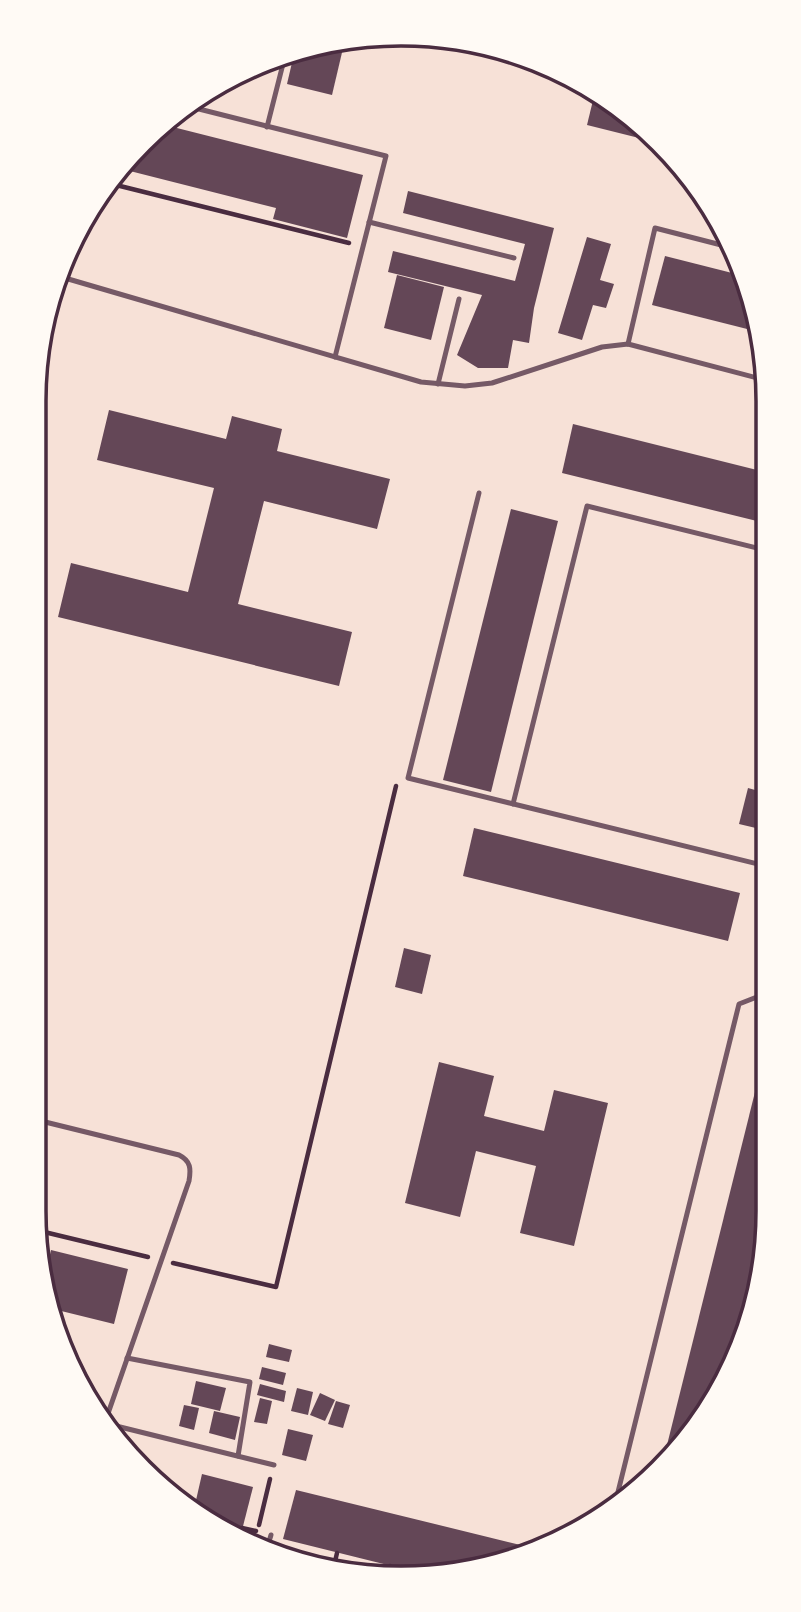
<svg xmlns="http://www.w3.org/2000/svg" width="801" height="1612" font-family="'Nunito Sans',sans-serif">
<rect width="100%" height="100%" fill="#f7e1d7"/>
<g fill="#644757">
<polygon points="344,44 332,95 287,84 294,54"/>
<polygon points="595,92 624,109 645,130 643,139 587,125"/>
<polygon points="165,125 363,175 347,238 273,219 276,208 122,169 141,141"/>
<polygon points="408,191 554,228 534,308 529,343 513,340 508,368 478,368 457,355 482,295 388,272 393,251 515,281 525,244 403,213"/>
<polygon points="587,237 611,244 600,280 614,284 606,308 593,305 582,340 558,333"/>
<polygon points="665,256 744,276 759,332 652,305"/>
<polygon points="397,275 444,287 431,340 384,328"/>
<polygon points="109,410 226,439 232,416 282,429 277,451 390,479 377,529 264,501 238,604 352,632 339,686 58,617 71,563 188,592 214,488 97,460"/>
<polygon points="573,424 765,472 765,523 562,473"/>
<polygon points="511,509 558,521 491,792 443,780"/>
<polygon points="748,788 766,793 766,803 760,829 739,824"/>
<polygon points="474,828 740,893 728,941 463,876"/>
<polygon points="404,948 431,955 422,994 395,987"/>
<polygon points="439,1062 494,1076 484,1116 544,1131 554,1090 608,1103 574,1246 520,1233 536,1166 476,1151 460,1217 405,1203"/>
<polygon points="762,1064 767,1065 768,1212 740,1352 676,1454 662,1465"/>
<polygon points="51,1250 128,1269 114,1324 49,1308 41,1257 49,1259"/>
<polygon points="269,1344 292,1350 289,1362 266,1357"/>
<polygon points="262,1367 286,1373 283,1385 259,1379"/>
<polygon points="196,1381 226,1388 220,1411 191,1404"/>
<polygon points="260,1384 286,1391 284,1402 257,1395"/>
<polygon points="297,1388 313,1392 308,1415 291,1411"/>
<polygon points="320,1393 335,1400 325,1421 310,1415"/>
<polygon points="260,1398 272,1401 267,1424 254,1422"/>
<polygon points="336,1401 350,1405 343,1428 328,1424"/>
<polygon points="184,1405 199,1408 194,1430 179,1426"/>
<polygon points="214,1411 240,1417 235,1440 209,1433"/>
<polygon points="288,1429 313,1435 306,1461 282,1455"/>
<polygon points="202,1474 253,1487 240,1538 217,1529 194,1509"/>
<polygon points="296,1490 537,1549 449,1576 428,1575 283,1539"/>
</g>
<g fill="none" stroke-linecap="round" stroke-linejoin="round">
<g stroke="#4a2c40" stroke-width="4.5">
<polyline points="112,184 349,243"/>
<polyline points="36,1230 148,1257"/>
<polyline points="173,1263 276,1287 396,786"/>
<polyline points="259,1525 270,1479"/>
<polyline points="242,1528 256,1531"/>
<polyline points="333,1570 337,1553"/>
<polyline points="332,1572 333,1570 343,1572"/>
<polyline points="388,1574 390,1566"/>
</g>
<g stroke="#755966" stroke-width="5">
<polyline points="191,107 386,156 335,357"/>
<polyline points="267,127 285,56"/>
<polyline points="369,222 514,258"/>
<polyline points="58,276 421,382 465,386 492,383 602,347 628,344 765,380"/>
<polyline points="628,344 655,228 733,248"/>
<polyline points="438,384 459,299"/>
<polyline points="479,493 408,778 766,866"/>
<polyline points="513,804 587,506 765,550"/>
<polyline points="767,977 762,995 767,996"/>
<path d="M33 1119 179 1155C191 1161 191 1169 189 1181L104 1425"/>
<polyline points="53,1330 55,1331"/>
<polyline points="127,1358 250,1382 238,1456"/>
<polyline points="104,1423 274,1465"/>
<polyline points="616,1500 739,1004 762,995"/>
<polyline points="267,1548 271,1535"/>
</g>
</g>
<path d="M0 0H801V1612H0ZM401 46H401A355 355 0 0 1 756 401V1211A355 355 0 0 1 401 1566H401A355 355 0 0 1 46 1211V401A355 355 0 0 1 401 46Z" fill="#fffaf5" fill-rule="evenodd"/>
<path fill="none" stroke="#4a2c40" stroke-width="3.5" d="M401 46H401A355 355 0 0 1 756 401V1211A355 355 0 0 1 401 1566H401A355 355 0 0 1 46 1211V401A355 355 0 0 1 401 46Z"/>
</svg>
